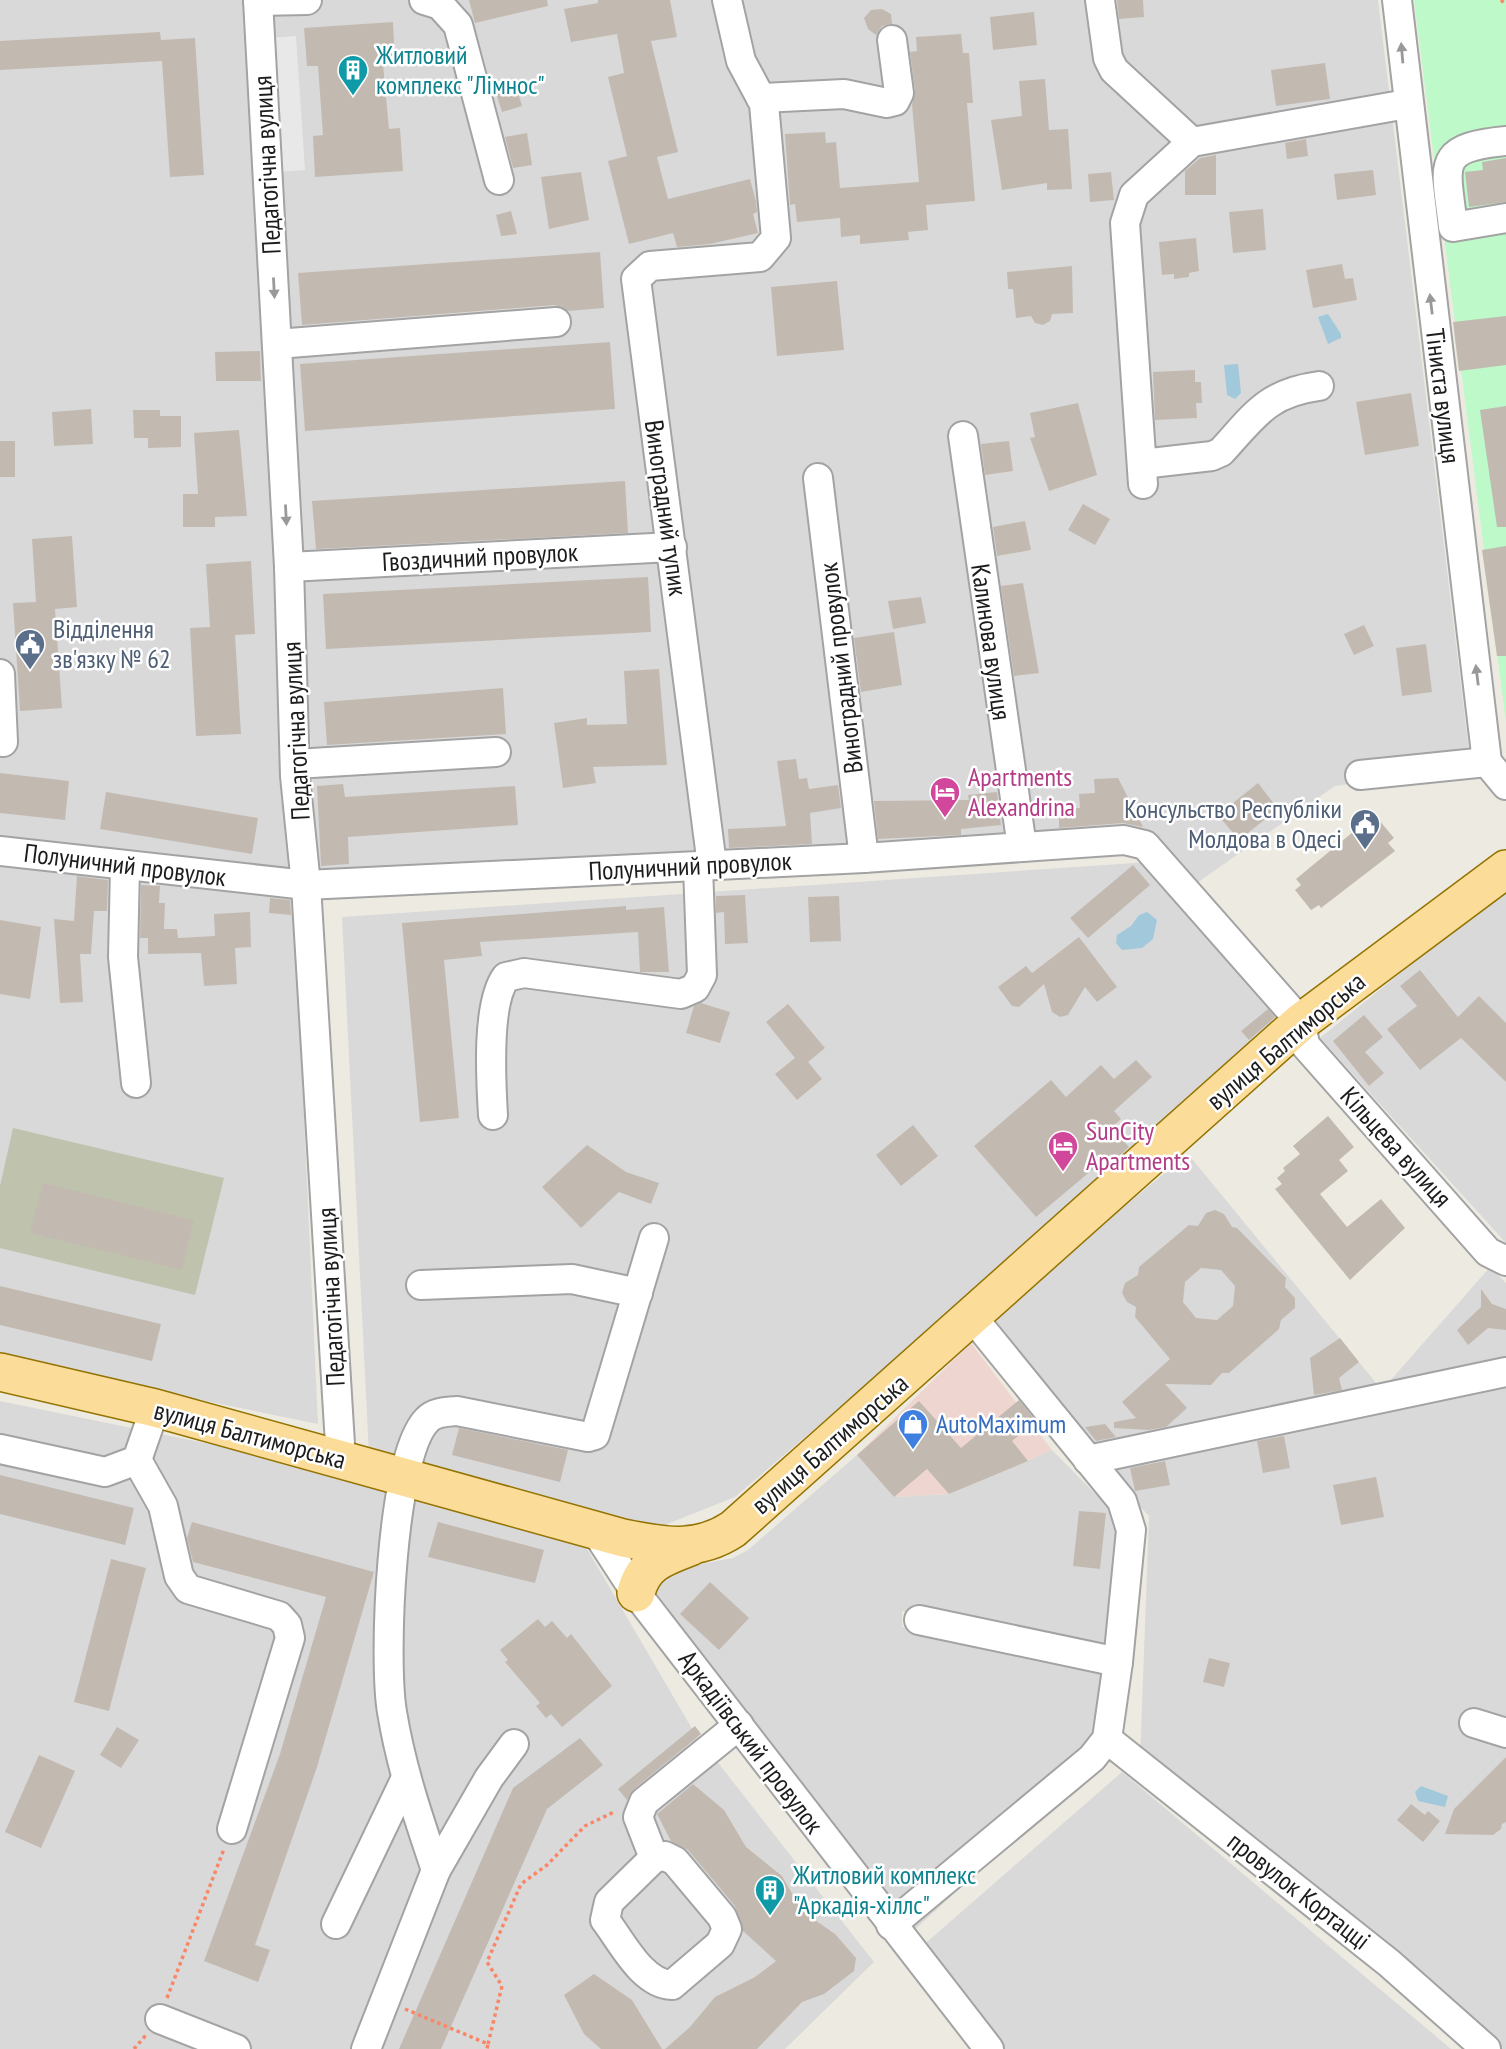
<svg xmlns="http://www.w3.org/2000/svg" width="1506" height="2049" font-family="'PT Sans Narrow',sans-serif">
<rect width="100%" height="100%" fill="#edebe1"/>
<g fill="#dad9d9">
<polygon points="0,0 245,0 297,884 0,839"/>
<polygon points="269,0 1378,0 1471,768 1335,786 1197,883 1171,852 523,861 317,870 286,261"/>
<polygon points="0,857 294,896 318,1424 0,1359"/>
<polygon points="1149,862 1286,1025 735,1497 652,1530 369,1455 342,917"/>
<polygon points="1506,888 1506,1243 1320,1038"/>
<polygon points="1188,1154 1382,1390 1490,1267 1506,1283 1506,1365 1098,1455 984,1322"/>
<polygon points="1506,1385 1506,2049 1487,2049 1140,1759 1149,1516 1096,1460"/>
<polygon points="0,1401 361,1475 583,1542 694,1732 874,1962 785,2049 0,2049"/>
<polygon points="1052,1450 1126,1525 1110,1656 902,1611 902,1627 1116,1676 1108,1752 909,1935 653,1588 674,1569 733,1558 748,1550 857,1455 894,1497 949,1494"/>
<polygon points="1122,1772 1451,2049 1002,2049 920,1948"/>
</g>
<polygon fill="#efd5d0" points="971,1343 1052,1450 949,1494 894,1497 857,1455"/>
<polygon fill="#bfc2ad" points="13,1128 224,1178 195,1295 0,1248 0,1186"/>
<polygon fill="#bdf9c9" points="1414,0 1506,0 1506,722"/>
<polygon fill="#e8e8e8" points="296,36 305,170 277,172 268,38"/>
<g fill="#a2c8db">
<polygon points="1328,314 1341,334 1341,338 1328,344 1318,317"/>
<polygon points="1238,364 1241,393 1235,399 1227,395 1224,365"/>
<polygon points="1147,912 1157,920 1153,939 1142,948 1122,950 1116,943 1117,935 1131,926 1139,915"/>
<polygon points="1421,1786 1448,1796 1445,1807 1418,1801 1415,1792"/>
</g>
<g fill="#c2bab1" fill-rule="evenodd">
<polygon points="469,0 547,0 548,6 475,23"/>
<polygon points="598,0 670,0 677,37 651,41 678,152 657,157 668,199 750,179 756,201 757,212 753,214 758,233 710,244 677,247 673,233 629,244 608,161 627,156 608,77 624,73 617,34 571,42 564,9 598,3"/>
<polygon points="1117,0 1143,0 1144,17 1119,19"/>
<polygon points="882,9 891,14 892,24 882,26 876,35 868,29 864,18 871,10"/>
<polygon points="1034,12 1037,45 993,50 990,17"/>
<polygon points="393,22 395,62 383,64 389,129 400,128 403,171 315,177 313,136 323,135 318,66 307,66 304,28"/>
<polygon points="160,32 161,40 195,38 204,175 170,177 162,61 0,70 0,41"/>
<polygon points="961,34 963,53 969,53 973,103 967,103 975,201 926,205 928,230 908,232 909,240 860,244 860,235 841,237 840,218 797,222 795,204 790,205 785,134 825,132 826,143 836,142 840,188 919,182 912,105 915,91 910,52 917,51 916,37"/>
<polygon points="1325,63 1330,99 1276,106 1271,70"/>
<polygon points="514,78 522,106 502,112 493,84"/>
<polygon points="1045,79 1049,130 1068,129 1072,189 1047,190 1047,183 1002,190 991,120 1022,116 1019,81"/>
<polygon points="527,133 532,165 513,168 505,137"/>
<polygon points="1306,139 1308,156 1287,159 1285,143"/>
<polygon points="1216,155 1216,195 1185,195 1185,171 1200,158"/>
<polygon points="1506,158 1506,202 1469,207 1465,172 1483,170 1482,162"/>
<polygon points="1373,170 1376,195 1337,200 1334,174"/>
<polygon points="581,172 589,220 549,229 541,177"/>
<polygon points="1111,172 1114,200 1090,202 1088,174"/>
<polygon points="1263,209 1266,250 1233,253 1229,212"/>
<polygon points="511,211 517,234 501,236 496,215"/>
<polygon points="1196,238 1199,271 1189,273 1189,277 1174,279 1174,274 1162,275 1159,242"/>
<polygon points="600,252 604,308 568,311 555,305 302,325 298,273"/>
<polygon points="1342,264 1345,279 1353,278 1357,300 1313,308 1306,270"/>
<polygon points="1072,266 1073,313 1052,314 1050,321 1043,325 1035,323 1031,316 1016,318 1013,289 1008,289 1007,272"/>
<polygon points="837,281 844,350 777,356 771,287"/>
<polygon points="1506,316 1506,365 1459,371 1453,322"/>
<polygon points="610,342 615,409 305,431 300,364"/>
<polygon points="260,351 261,381 216,381 215,352"/>
<polygon points="1195,370 1195,382 1201,382 1202,403 1196,403 1197,418 1155,420 1153,372"/>
<polygon points="1411,393 1419,446 1365,455 1356,402"/>
<polygon points="1078,403 1097,475 1049,491 1030,438 1035,437 1030,413"/>
<polygon points="1506,406 1506,527 1497,527 1480,410"/>
<polygon points="91,409 93,444 54,446 52,412"/>
<polygon points="133,410 160,410 160,416 181,416 181,447 148,448 148,438 134,438"/>
<polygon points="239,430 247,516 215,517 215,527 183,527 183,494 198,494 194,433"/>
<rect x="0" y="441" width="15" height="36"/>
<polygon points="1009,441 1013,471 985,475 981,444"/>
<polygon points="625,481 628,533 316,549 312,501"/>
<polygon points="1083,504 1110,519 1095,545 1068,530"/>
<polygon points="1025,521 1031,550 997,556 993,527"/>
<polygon points="72,536 77,607 55,609 62,708 20,711 13,603 36,602 32,539"/>
<polygon points="1506,546 1506,656 1497,656 1482,550"/>
<polygon points="251,561 255,634 235,635 241,734 196,736 190,628 210,627 206,564"/>
<polygon points="648,577 651,632 326,649 323,594"/>
<polygon points="1023,583 1039,673 1014,676 1001,586"/>
<polygon points="921,597 926,623 893,629 888,601"/>
<polygon points="1364,625 1374,646 1354,655 1344,634"/>
<polygon points="894,632 902,685 861,692 854,638"/>
<polygon points="1426,644 1432,692 1402,696 1396,648"/>
<polygon points="659,669 667,765 593,767 596,783 563,788 554,723 587,718 587,725 627,724 624,671"/>
<polygon points="503,688 506,734 327,745 324,702"/>
<polygon points="796,759 799,779 807,778 809,789 838,785 841,808 810,813 812,844 729,848 728,829 786,826 777,761"/>
<polygon points="0,773 69,781 65,820 0,813"/>
<polygon points="1118,778 1143,827 1123,823 1059,828 1059,809 1080,808 1079,794 1095,793 1094,779"/>
<polygon points="1258,783 1278,809 1239,840 1218,815"/>
<polygon points="343,784 345,797 515,786 518,825 348,837 349,864 321,866 317,786"/>
<polygon points="106,792 258,818 252,854 100,829"/>
<polygon points="997,792 1001,825 961,829 961,835 878,839 874,801 969,800 968,795"/>
<polygon points="1370,818 1374,824 1379,820 1394,838 1388,843 1395,851 1321,908 1319,905 1311,910 1295,890 1301,885 1296,879"/>
<polygon points="1133,865 1150,885 1088,938 1070,918"/>
<polygon points="77,876 108,880 107,911 94,911 91,954 80,954 83,1002 60,1003 54,919 74,921"/>
<polygon points="141,885 160,886 159,903 165,903 164,929 177,929 178,938 215,936 214,914 250,912 251,947 235,948 237,984 204,986 201,953 148,954 148,938 140,938"/>
<polygon points="745,895 748,943 725,944 724,912 716,913 716,896"/>
<polygon points="839,896 841,941 810,942 808,897"/>
<polygon points="270,898 290,900 291,915 269,913"/>
<polygon points="626,906 626,910 664,907 669,972 640,972 638,932 480,942 482,956 444,960 459,1118 420,1122 402,923"/>
<polygon points="0,920 41,927 30,999 0,994"/>
<polygon points="1079,937 1117,987 1097,1002 1085,987 1068,1015 1060,1017 1052,1012 1044,984 1019,1007 1012,1006 998,987 1026,966 1032,973"/>
<polygon points="1420,970 1458,1017 1479,996 1506,1023 1506,1082 1461,1038 1420,1070 1387,1029 1417,1006 1400,986"/>
<polygon points="701,1003 730,1012 720,1043 686,1033 694,1006"/>
<polygon points="788,1004 825,1048 808,1062 822,1079 797,1100 775,1074 795,1058 766,1022"/>
<polygon points="1268,1009 1275,1017 1249,1040 1241,1031"/>
<polygon points="1364,1015 1383,1037 1365,1052 1384,1073 1369,1086 1333,1041"/>
<polygon points="1136,1060 1152,1077 1114,1111 1121,1119 1111,1128 1129,1147 1116,1159 1111,1154 1036,1217 974,1146 1051,1080 1066,1097 1101,1065 1114,1079"/>
<polygon points="1328,1116 1354,1147 1339,1160 1348,1171 1320,1194 1347,1227 1381,1199 1405,1228 1350,1280 1275,1189 1282,1184 1277,1178 1285,1171 1283,1168 1300,1154 1293,1146"/>
<polygon points="913,1125 938,1156 901,1186 876,1155"/>
<polygon points="587,1145 626,1172 659,1183 651,1204 619,1192 581,1228 542,1187"/>
<polygon points="43,1183 194,1220 182,1270 30,1233"/>
<path d="M1215 1210 1224 1214 1232 1227 1237 1228 1286 1278 1285 1287 1295 1298V1308L1281 1320 1279 1329 1229 1373H1222L1211 1385 1165 1384 1187 1408 1166 1427 1149 1430 1114 1428V1422L1136 1418 1122 1402 1170 1359 1135 1317 1136 1307 1127 1302 1122 1293 1125 1283 1138 1275 1139 1267 1189 1225 1198 1226 1206 1213ZM1201 1268 1221 1270 1235 1286 1233 1306 1217 1320 1196 1318 1183 1302 1185 1282Z"/>
<polygon points="0,1286 161,1324 152,1361 0,1325"/>
<polygon points="1481,1289 1492,1304 1506,1309 1506,1330 1488,1328 1468,1345 1457,1330 1481,1307"/>
<polygon points="1340,1338 1359,1362 1339,1378 1342,1390 1314,1395 1310,1358"/>
<polygon points="1019,1400 1036,1421 1012,1441 1028,1461 949,1494 927,1469 894,1497 857,1455 919,1401 961,1448"/>
<polygon points="1105,1424 1116,1437 1096,1441 1085,1427"/>
<polygon points="459,1428 568,1450 560,1482 452,1455"/>
<polygon points="1284,1436 1290,1468 1263,1473 1257,1441"/>
<polygon points="1165,1461 1170,1485 1135,1491 1130,1468"/>
<polygon points="0,1475 134,1508 125,1545 0,1514"/>
<polygon points="1376,1477 1384,1517 1341,1525 1333,1485"/>
<polygon points="1079,1511 1106,1513 1100,1569 1073,1566"/>
<polygon points="192,1522 374,1572 317,1767 255,1945 270,1950 258,1982 204,1961 280,1754 326,1597 193,1562 187,1538"/>
<polygon points="438,1522 544,1550 535,1583 428,1557"/>
<polygon points="111,1559 146,1568 109,1711 74,1702"/>
<polygon points="710,1582 749,1618 719,1650 680,1614"/>
<polygon points="538,1619 545,1627 552,1621 567,1638 571,1634 612,1686 562,1727 551,1714 546,1718 536,1706 540,1703 505,1662 508,1660 500,1650"/>
<polygon points="1209,1658 1230,1663 1224,1687 1203,1682"/>
<polygon points="695,1726 701,1734 634,1789 627,1800 618,1789"/>
<polygon points="117,1727 139,1740 121,1768 100,1755"/>
<polygon points="580,1738 603,1765 547,1809 441,2049 399,2049 513,1788"/>
<polygon points="39,1755 75,1771 41,1848 5,1832"/>
<polygon points="1506,1757 1506,1822 1502,1824 1501,1829 1493,1835 1445,1834 1454,1809"/>
<polygon points="693,1784 724,1810 746,1847 782,1876 802,1911 835,1934 856,1958 854,1971 824,1994 802,2002 757,2049 665,2049 690,2027 715,1997 755,1977 776,1961 743,1931 735,1906 688,1850 671,1841 657,1814"/>
<polygon points="1411,1804 1425,1815 1428,1811 1440,1821 1423,1842 1397,1820"/>
<polygon points="594,1974 632,2000 662,2049 601,2049 584,2034 564,1995"/>
</g>
<g fill="none" stroke-linecap="round" stroke-linejoin="round">
<g stroke="#a3a3a3" stroke-width="32">
<g id="minor">
<polyline points="258,0 289,567 295,776 306,885 341,1461"/>
<polyline points="424,0 440,5 458,25 499,180"/>
<polyline points="1100,0 1108,58 1114,70 1192,142"/>
<polyline points="1397,0 1487,762 1506,785"/>
<polyline points="258,1 307,0"/>
<polyline points="761,98 844,94 887,103 895,101 899,93 892,40"/>
<path d="M1506 141C1434 148 1446 164 1453 227L1506 218"/>
<polyline points="277,344 556,322"/>
<polyline points="963,436 1022,847"/>
<path d="M1142 464 1212 456 1221 452C1255 415 1267 393 1319 386"/>
<polyline points="818,478 864,858"/>
<polyline points="1143,484 1125,223 1134,195 1192,142 1407,104"/>
<polyline points="289,567 672,547"/>
<polyline points="0,674 3,742"/>
<polyline points="295,764 496,752"/>
<polyline points="1360,775 1487,762"/>
<polyline points="0,851 306,885 864,858 1124,840 1145,845 1301,1022 1305,1045 1488,1252 1506,1261"/>
<polyline points="712,865 636,279 650,266 760,257 776,238 764,104 741,61 727,0"/>
<polyline points="125,867 123,957 136,1083"/>
<path d="M493 1115C491 1082 486 1004 506 977L524 973 681 994 695 988 702 975 698 867"/>
<polyline points="421,1285 572,1279 638,1293"/>
<polyline points="0,1449 105,1472 137,1460 155,1408"/>
<polyline points="137,1460 163,1506 179,1576 188,1589 279,1616 287,1625 290,1638 232,1829"/>
<polyline points="1088,1460 1506,1372"/>
<polyline points="595,1530 636,1593 989,2049"/>
<polyline points="919,1620 1118,1662"/>
<polyline points="1474,1723 1506,1733"/>
<polyline points="1107,1739 1389,1963 1486,2049"/>
<path d="M654 1858 665 1856 675 1861 722 1917 727 1929 720 1944 672 1985C642 1984 622 1942 605 1920L609 1902 654 1858 638 1817 644 1802 739 1725"/>
<path d="M436 1870C418 1817 401 1767 392 1712 383 1659 391 1456 427 1420 434 1412 446 1412 457 1411L588 1437 595 1435 654 1238"/>
<polyline points="336,1924 405,1780"/>
<polyline points="891,1925 1092,1758 1107,1739 1118,1662 1131,1530 1122,1501 973,1318"/>
<polyline points="160,2019 236,2049"/>
<polyline points="366,2049 436,1870 489,1778 514,1744"/>
</g>
</g>
<g stroke="#937301" stroke-width="40">
<g id="major">
<path d="M0 1372 155 1408 623 1538C663 1546 697 1553 733 1529L1301 1022 1506 869"/>
<path d="M636 1593C643 1563 664 1557 690 1547"/>
</g>
</g>
<g stroke="#f98667" stroke-width="3.5" stroke-dasharray="3.5 3.5" stroke-linecap="butt">
<polyline points="1501,0 1506,5"/>
<polyline points="167,1998 224,1849"/>
<polyline points="405,2009 488,2044 487,2049"/>
<polyline points="488,2044 502,1986 487,1962 521,1884 547,1865 585,1826 616,1811"/>
<polyline points="134,2049 146,2035"/>
</g>
<use href="#minor" stroke="#fff" stroke-width="28"/>
<use href="#major" stroke="#fbdc99" stroke-width="37"/>
</g>
<defs><path id="oneway-solid" d="M-6-.8H1V-3.2L6.5 0L1 3.2V.8H-6Z" transform="scale(1.75)"/></defs>
<g fill="#999">
<use href="#oneway-solid" transform="translate(1402 53) rotate(-95)"/>
<use href="#oneway-solid" transform="translate(274 288) rotate(87)"/>
<use href="#oneway-solid" transform="translate(1431 304) rotate(-97)"/>
<use href="#oneway-solid" transform="translate(286 515) rotate(87)"/>
<use href="#oneway-solid" transform="translate(1477 675) rotate(-97)"/>
</g>
<defs>
<g id="building-pin" transform="scale(1.575)"><path d="M0 17L-7.5 6A9.5 9.5 0 1 1 7.5 6Z" fill="#0f9aa8" stroke="#fff"/><path d="M-4-6H4V6H1V3H-1V6H-4ZM-2.5-4.3h1.7v1.8h-1.7ZM.8-4.3h1.7v1.8H.8ZM-2.5-1h1.7V.8h-1.7ZM.8-1h1.7V.8H.8Z" fill="#fff"/></g>
<g id="civic-pin" transform="scale(1.575)"><path d="M0 17L-7.5 6A9.5 9.5 0 1 1 7.5 6Z" fill="#5c6f8a" stroke="#fff"/><path d="M-.6-6.5H3V-4.5H.6V-3L4-1V1h2V6H-6V1h2V-1L-.6-3ZM-1.2 2.5V6h2.4V2.5Z" fill="#fff"/></g>
<g id="hotel-pin" transform="scale(1.575)"><path d="M0 17L-7.5 6A9.5 9.5 0 1 1 7.5 6Z" fill="#d1479c" stroke="#fff"/><path d="M-6-4.5h1.5V1H6V5H4.5V3h-9V5H-6ZM-4 0a1.8 1.8 0 1 1 3.6 0ZM.5 0V-2.5h3Q6-2.5 6 0Z" fill="#fff"/></g>
<g id="shop-pin" transform="scale(1.575)"><path d="M0 17L-7.5 6A9.5 9.5 0 1 1 7.5 6Z" fill="#3f7fe0" stroke="#fff"/><path d="M-5-2.5h2.3a2.7 3.5 0 0 1 5.4 0H5L5.5 6h-11ZM-1.5-2.5h3a1.5 2.3 0 0 0-3 0Z" fill="#fff"/></g>
</defs>
<g fill-rule="evenodd">
<use href="#building-pin" x="353" y="70"/>
<use href="#civic-pin" x="30" y="644"/>
<use href="#hotel-pin" x="945" y="792"/>
<use href="#civic-pin" x="1365" y="824"/>
<use href="#hotel-pin" x="1063" y="1146"/>
<use href="#shop-pin" x="913" y="1424"/>
<use href="#building-pin" x="770" y="1890"/>
</g>
<g text-anchor="middle" stroke-width="5" stroke-linejoin="round" paint-order="stroke">
<g font-size="26" fill="#0d838f" stroke="#fff" text-anchor="start">
<text x="376" y="64">Житловий<tspan x="376" dy="30">комплекс "Лімнос"</tspan></text>
<text x="793" y="1884">Житловий комплекс<tspan x="793" dy="30">"Аркадія-хіллс"</tspan></text>
</g>
<g font-size="26" fill="#1c1c1c" stroke="#fff">
<text transform="translate(267 165) rotate(-93)" y="9">Педагогічна вулиця</text>
<text transform="translate(1443 396) rotate(83)" y="9">Тіниста вулиця</text>
<text transform="translate(666 508) rotate(82)" y="9">Виноградний тупик</text>
<text transform="translate(480 557) rotate(-3)" y="9">Гвоздичний провулок</text>
<text transform="translate(991 642) rotate(82)" y="9">Калинова вулиця</text>
<text transform="translate(841 668) rotate(-97)" y="9">Виноградний провулок</text>
<text transform="translate(296 731) rotate(-93)" y="9">Педагогічна вулиця</text>
<text transform="translate(125 865) rotate(7)" y="9">Полуничний провулок</text>
<text transform="translate(690 866) rotate(-3)" y="9">Полуничний провулок</text>
<text transform="translate(1286 1041) rotate(-40)" y="9">вулиця Балтиморська</text>
<text transform="translate(1396 1147) rotate(48)" y="9">Кільцева вулиця</text>
<text transform="translate(331 1297) rotate(-93)" y="9">Педагогічна вулиця</text>
<text transform="translate(250 1435) rotate(15)" y="9">вулиця Балтиморська</text>
<text transform="translate(830 1444) rotate(-41)" y="9">вулиця Балтиморська</text>
<text transform="translate(751 1742) rotate(53)" y="9">Аркадіївський провулок</text>
<text transform="translate(1299 1891) rotate(38)" y="9">провулок Кортацці</text>
</g>
<g font-size="26" fill="#4e5e75" stroke="#fff" text-anchor="start">
<text x="53" y="638">Відділення<tspan x="53" dy="30">зв'язку № 62</tspan></text>
<text x="1342" y="818" text-anchor="end">Консульство Республіки<tspan x="1342" dy="30">Молдова в Одесі</tspan></text>
</g>
<g font-size="26" fill="#b23c85" stroke="#fff" text-anchor="start">
<text x="968" y="786">Apartments<tspan x="968" dy="30">Alexandrina</tspan></text>
<text x="1086" y="1140">SunCity<tspan x="1086" dy="30">Apartments</tspan></text>
</g>
<g font-size="26" fill="#366cbe" stroke="#fff" text-anchor="start">
<text x="936" y="1433">AutoMaximum</text>
</g>
</g>
</svg>
